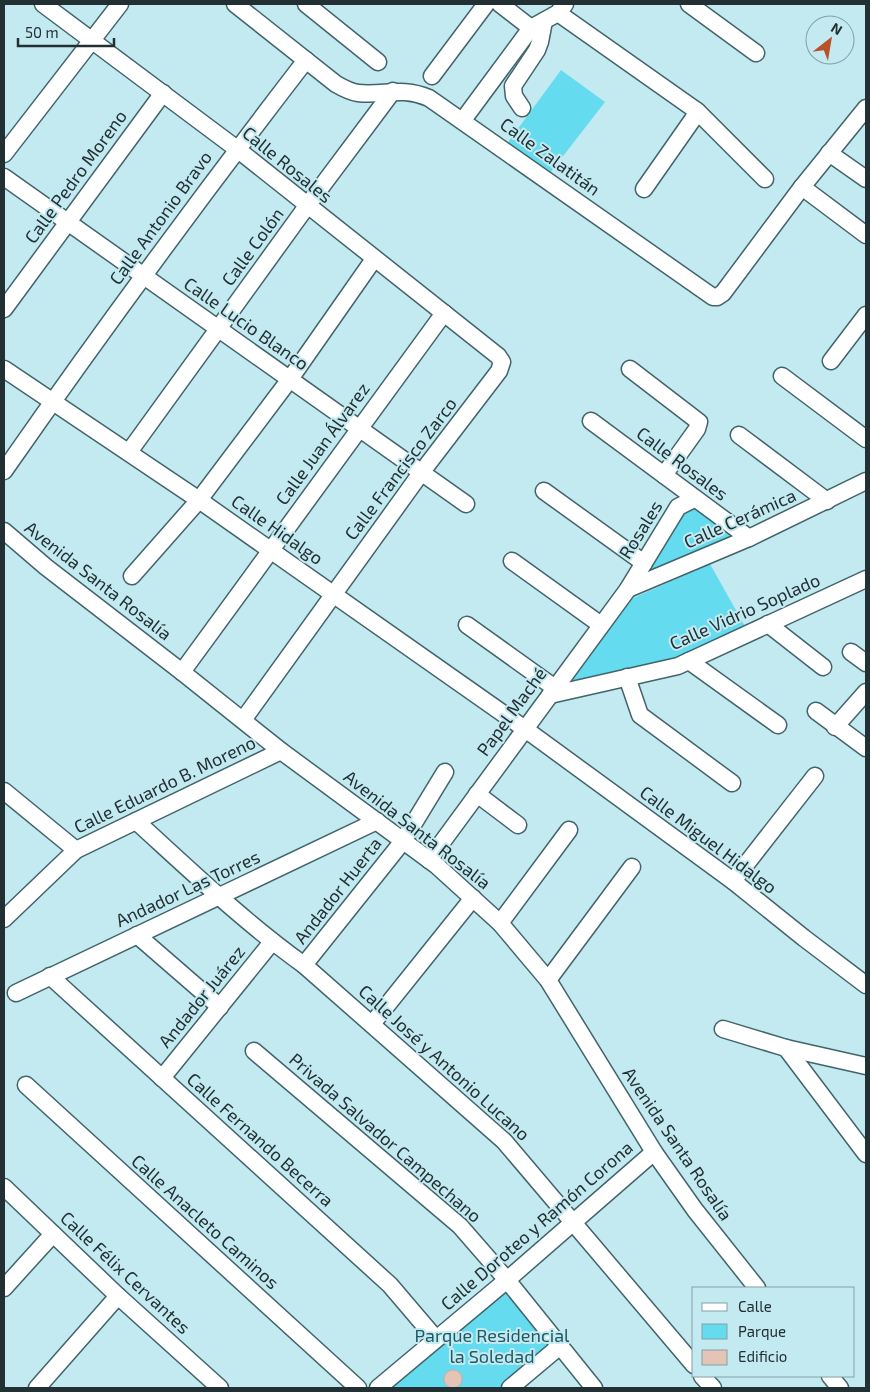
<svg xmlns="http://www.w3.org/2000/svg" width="870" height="1392" font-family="'Exo 2',sans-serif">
<rect width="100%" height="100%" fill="#c4eaf1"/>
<g fill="#64dbee">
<polygon points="561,70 605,102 550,173 506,145"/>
<polygon points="695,501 737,535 636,581 680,508"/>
<polygon points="710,564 747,630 681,659 566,682 622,603"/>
<polygon points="506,1286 554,1343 501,1388 385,1388"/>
</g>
<circle fill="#e5c4b8" stroke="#ceaea2" cx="453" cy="1379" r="9"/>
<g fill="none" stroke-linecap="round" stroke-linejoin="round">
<g stroke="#41646a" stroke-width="19">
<g id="minor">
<polyline points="43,4 237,149 498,356 502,362 499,371 421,473 243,720"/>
<path d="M235 4 336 84C343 88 350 92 358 93 384 96 401 86 429 98L713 297H717L723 293 802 187 866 108"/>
<polyline points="306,4 378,62"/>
<polyline points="500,4 531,28"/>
<polyline points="689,4 756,53"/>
<polyline points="558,13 697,111 765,179"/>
<polyline points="432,76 486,4"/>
<polyline points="522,108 514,96 513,86 537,50 540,42 544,21"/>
<polyline points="463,120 531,28 558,13 565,4"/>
<polyline points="829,153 866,179"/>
<polyline points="4,154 120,4"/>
<polyline points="4,177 466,504"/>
<polyline points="802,187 866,235"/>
<polyline points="644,189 693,119 697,111"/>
<polyline points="4,309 163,93"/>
<polyline points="831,361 866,315"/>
<polyline points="4,369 199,500 525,729 733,881 804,938 866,985"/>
<polyline points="630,369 699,422 697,429 664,475"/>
<polyline points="782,376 866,439"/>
<polyline points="591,421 749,538"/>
<polyline points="739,435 827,501"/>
<polyline points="129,452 307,206 393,91"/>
<path d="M4 471C101 332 202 195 306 60"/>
<polyline points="544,491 644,563"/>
<polyline points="4,531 46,567 182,672 281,751 436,865 500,923 548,980 654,1152 695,1210 757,1288"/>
<polyline points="512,561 601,625"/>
<polyline points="132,576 199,500 290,379 374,259"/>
<polyline points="628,589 749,538 866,481"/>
<polyline points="768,624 823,667"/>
<polyline points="467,625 555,688"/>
<polyline points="851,652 866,663"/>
<polyline points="689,661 778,725"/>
<polyline points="182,672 444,313"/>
<polyline points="627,677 640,715 732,783"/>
<polyline points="550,695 678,666 866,579"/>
<polyline points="816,711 866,748"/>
<polyline points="835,727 866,692"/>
<polyline points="4,791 76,850"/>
<polyline points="477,794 518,825"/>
<path d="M136 821C191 871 244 922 304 965L504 1141 694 1365"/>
<polyline points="429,860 628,589 678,507 694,499"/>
<polyline points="733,881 815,776"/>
<polyline points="4,919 76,850 281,751"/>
<polyline points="500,923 569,830"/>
<polyline points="137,935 220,1007"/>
<polyline points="304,965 403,841 445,772"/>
<polyline points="50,976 390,1285 436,1339"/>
<polyline points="548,980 632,867"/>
<polyline points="16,993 377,821"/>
<polyline points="372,1024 473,898"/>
<polyline points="723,1029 786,1048 866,1066"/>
<polyline points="786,1048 866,1154"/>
<polyline points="254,1051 460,1226 507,1280 594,1388"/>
<polyline points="162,1078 272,942"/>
<polyline points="26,1085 358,1388"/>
<polyline points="4,1187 118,1296 220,1388"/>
<polyline points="4,1288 53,1234"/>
<polyline points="702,1376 713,1388"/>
<polyline points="830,1376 840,1388"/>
<polyline points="37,1388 118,1296"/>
<polyline points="378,1388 507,1280 654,1152"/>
<polyline points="510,1388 560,1346"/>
</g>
</g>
<use href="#minor" stroke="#fff" stroke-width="16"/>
</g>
<g text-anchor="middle" stroke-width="4" stroke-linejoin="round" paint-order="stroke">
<g font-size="18" fill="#223033" stroke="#c4eaf1">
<text transform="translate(550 157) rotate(36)" y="6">Calle Zalatitán</text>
<text transform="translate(287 165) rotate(39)" y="6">Calle Rosales</text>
<text transform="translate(76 177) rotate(-54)" y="6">Calle Pedro Moreno</text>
<text transform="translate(161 218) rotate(-54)" y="6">Calle Antonio Bravo</text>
<text transform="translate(253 247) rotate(-54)" y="6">Calle Colón</text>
<text transform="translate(246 324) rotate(35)" y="6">Calle Lucio Blanco</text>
<text transform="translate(323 444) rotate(-54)" y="6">Calle Juan Álvarez</text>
<text transform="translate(682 464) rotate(37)" y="6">Calle Rosales</text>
<text transform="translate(401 469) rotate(-53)" y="6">Calle Francisco Zarco</text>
<text transform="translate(740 519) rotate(-24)" y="6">Calle Cerámica</text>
<text transform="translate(277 530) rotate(35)" y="6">Calle Hidalgo</text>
<text transform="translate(641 530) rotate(-58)" y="6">Rosales</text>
<text transform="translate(98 581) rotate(38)" y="6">Avenida Santa Rosalía</text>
<text transform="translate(745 612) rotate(-24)" y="6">Calle Vidrio Soplado</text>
<text transform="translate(512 712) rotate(-54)" y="6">Papel Maché</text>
<text transform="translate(165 785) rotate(-26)" y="6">Calle Eduardo B. Moreno</text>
<text transform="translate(417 830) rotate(38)" y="6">Avenida Santa Rosalía</text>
<text transform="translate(708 840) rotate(37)" y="6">Calle Miguel Hidalgo</text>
<text transform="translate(188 889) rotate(-25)" y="6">Andador Las Torres</text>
<text transform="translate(338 891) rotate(-52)" y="6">Andador Huerta</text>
<text transform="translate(202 997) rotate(-51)" y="6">Andador Juárez</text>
<text transform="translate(444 1063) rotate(42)" y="6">Calle José y Antonio Lucano</text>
<text transform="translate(385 1138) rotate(41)" y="6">Privada Salvador Campechano</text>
<text transform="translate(260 1140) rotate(42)" y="6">Calle Fernando Becerra</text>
<text transform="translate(677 1144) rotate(56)" y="6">Avenida Santa Rosalía</text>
<text transform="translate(205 1222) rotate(42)" y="6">Calle Anacleto Caminos</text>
<text transform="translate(537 1226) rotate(-41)" y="6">Calle Doroteo y Ramón Corona</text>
<text transform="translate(125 1273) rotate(43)" y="6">Calle Félix Cervantes</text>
</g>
<g font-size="18" fill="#1f5963" stroke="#c4eaf1">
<text x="492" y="1342">Parque Residencial<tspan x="492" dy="21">la Soledad</tspan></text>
</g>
</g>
<rect width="870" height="1392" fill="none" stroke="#223033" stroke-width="10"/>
<rect x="692" y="1287" width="162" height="90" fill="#c4eaf1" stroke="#83a0a5"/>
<rect x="702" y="1303" width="25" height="8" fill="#ffffff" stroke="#83a0a5"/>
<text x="738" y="1312" font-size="15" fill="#223033">Calle</text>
<rect x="702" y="1324" width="25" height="15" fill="#64dbee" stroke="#83a0a5"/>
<text x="738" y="1337" font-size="15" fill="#223033">Parque</text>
<rect x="702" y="1350" width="25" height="15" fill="#e5c4b8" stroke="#83a0a5"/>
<text x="738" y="1362" font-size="15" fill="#223033">Edificio</text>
<g transform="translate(830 40) rotate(31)"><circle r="24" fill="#c4eaf1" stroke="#83a0a5"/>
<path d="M0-4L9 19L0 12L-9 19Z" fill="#b9522a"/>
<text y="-8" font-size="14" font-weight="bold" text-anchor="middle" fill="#223033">N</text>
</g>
<path d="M18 38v8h96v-8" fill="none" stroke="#223033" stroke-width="2.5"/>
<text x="25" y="38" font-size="15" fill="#223033" stroke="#c4eaf1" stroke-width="4" paint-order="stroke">50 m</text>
</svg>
